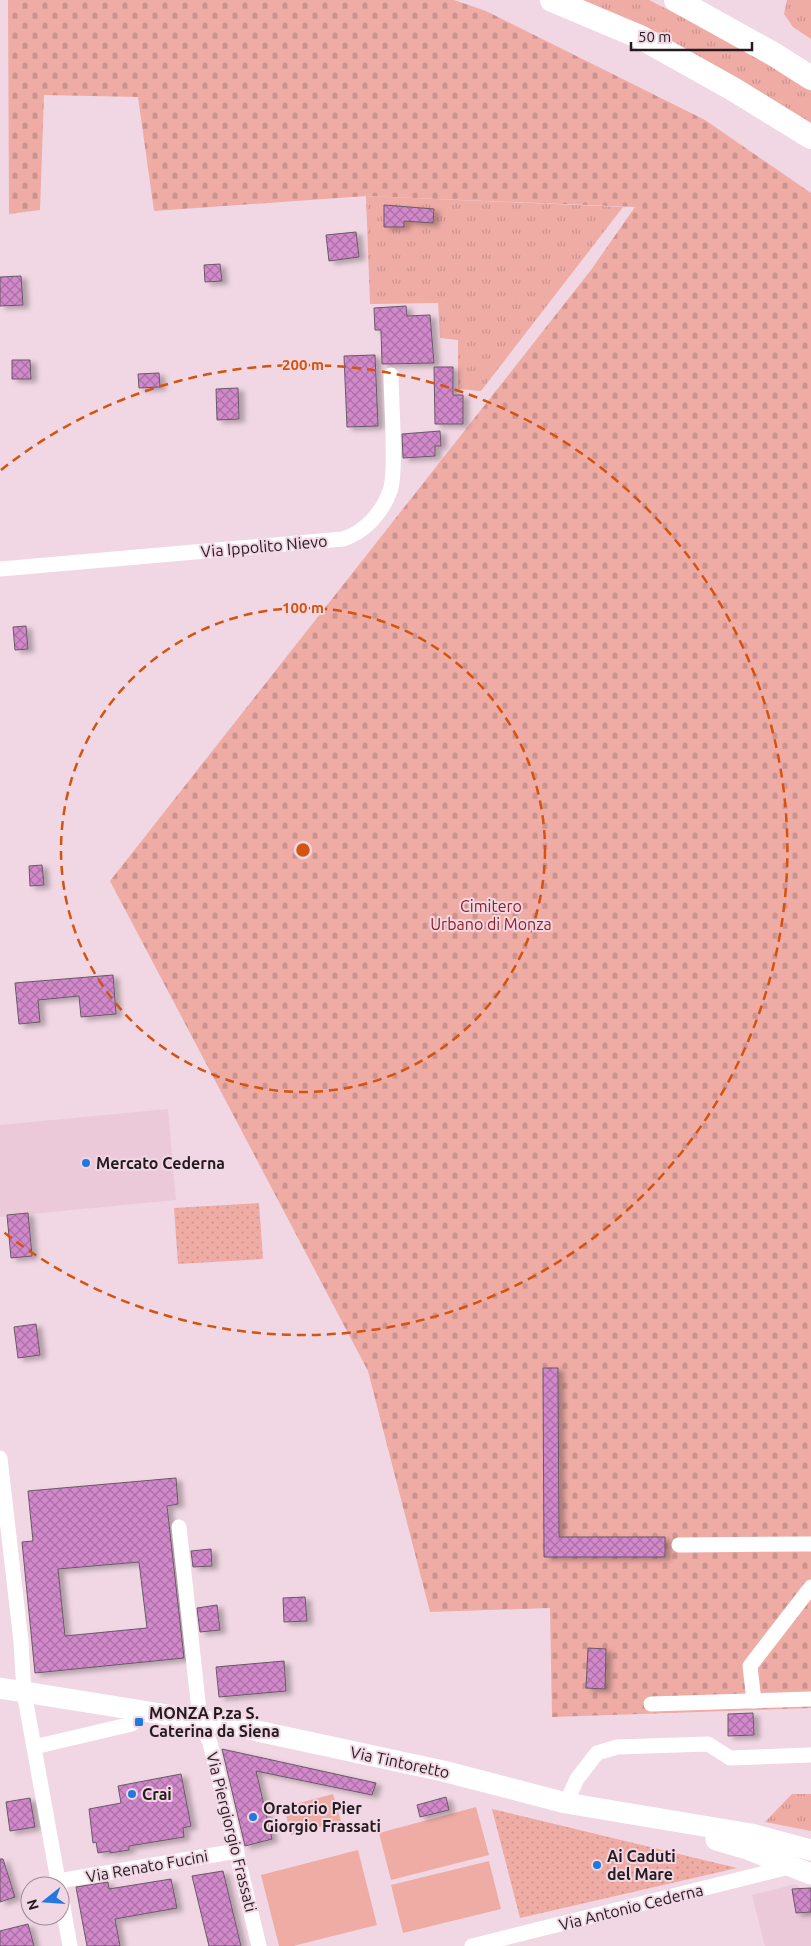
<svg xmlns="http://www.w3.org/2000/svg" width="811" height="1946" font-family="Ubuntu,sans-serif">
<defs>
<pattern id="grass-tufts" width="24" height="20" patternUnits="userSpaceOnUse" patternTransform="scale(1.25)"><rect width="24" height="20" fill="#eeaca5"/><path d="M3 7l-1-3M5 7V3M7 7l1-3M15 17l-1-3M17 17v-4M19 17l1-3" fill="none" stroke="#cc938e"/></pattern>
<pattern id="cemetery-stones" width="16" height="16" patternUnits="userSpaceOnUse" patternTransform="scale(1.25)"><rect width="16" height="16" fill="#eeaca5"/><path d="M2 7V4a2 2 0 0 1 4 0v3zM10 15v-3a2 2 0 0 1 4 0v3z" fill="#cc938e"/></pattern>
<pattern id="park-dots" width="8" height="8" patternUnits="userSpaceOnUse" patternTransform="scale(1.25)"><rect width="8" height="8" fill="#eeaca5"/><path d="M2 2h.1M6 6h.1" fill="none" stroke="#cc938e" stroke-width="1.8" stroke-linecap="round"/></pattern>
<pattern id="building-cross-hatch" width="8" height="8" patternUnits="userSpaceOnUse" patternTransform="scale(1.25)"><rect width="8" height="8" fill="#d289cb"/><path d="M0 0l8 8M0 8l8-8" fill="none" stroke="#aa6fa4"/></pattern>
<filter id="shadow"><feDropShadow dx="5.5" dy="3" stdDeviation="2.5" flood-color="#0004"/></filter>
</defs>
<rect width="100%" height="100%" fill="#f1d7e3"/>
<g fill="#ebc9d8">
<polygon points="168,1109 176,1200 0,1217 0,1125"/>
<polygon points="796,1884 801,1889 811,1889 811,1946 765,1946 752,1895"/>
</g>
<g fill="url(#grass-tufts)">
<polygon points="575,0 649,0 741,47 811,91 811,129"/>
<polygon points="787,0 811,0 811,39 793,27 784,14"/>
<polygon points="366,196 623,207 481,391 458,389 458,340 440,338 438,303 370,304"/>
<polygon points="792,1794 811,1794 811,1831 765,1822"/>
</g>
<polygon fill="url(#cemetery-stones)" points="8,0 454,0 486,11 705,120 811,193 811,1708 552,1717 550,1608 430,1612 368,1371 110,881 591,270 635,207 366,196 154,211 138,97 44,95 40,210 9,214"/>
<g fill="url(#park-dots)">
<polygon points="259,1203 263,1259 178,1264 174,1208"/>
<polygon points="492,1809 737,1868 520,1918"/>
</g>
<g fill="#eeaca5">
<polygon points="333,1794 341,1821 291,1835 284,1807"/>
<polygon points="476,1807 489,1855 391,1880 379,1833"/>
<polygon points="358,1850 377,1925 293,1946 279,1946 261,1875"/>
<polygon points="489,1861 501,1909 403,1933 391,1885"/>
</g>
<g fill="url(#building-cross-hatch)" stroke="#6a5868" fill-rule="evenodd" filter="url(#shadow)">
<polygon points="384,205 434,209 433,223 404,221 404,227 384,227"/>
<polygon points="356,232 359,257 329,261 326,235"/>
<polygon points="220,264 222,281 205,282 204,265"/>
<polygon points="21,276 23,305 0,306 0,277"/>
<polygon points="406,306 407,316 430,315 434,363 382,364 381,330 375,330 374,308"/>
<polygon points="375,355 378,426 347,427 344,356"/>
<polygon points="12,360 30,360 31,379 12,379"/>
<polygon points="434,367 453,367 453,395 463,395 463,424 435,424"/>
<polygon points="159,373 160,387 139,388 138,374"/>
<polygon points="238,388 239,419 217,420 216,389"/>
<polygon points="440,431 441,446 435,446 435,456 403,458 402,434"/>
<polygon points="26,626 28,649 15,650 13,627"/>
<polygon points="42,865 44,885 30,886 29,866"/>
<polygon points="113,975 116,1014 81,1017 79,996 38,1000 40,1022 19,1024 15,983"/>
<polygon points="28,1213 32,1256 11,1258 7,1215"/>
<polygon points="36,1324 40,1355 18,1358 14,1327"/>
<polygon points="543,1368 558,1368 559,1537 665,1537 665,1557 544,1557"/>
<path d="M176 1478 178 1504 167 1506 184 1658 35 1673 22 1542 33 1541 28 1491ZM139 1562 147 1628 65 1636 58 1569Z"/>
<polygon points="211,1549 212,1566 193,1567 191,1551"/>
<polygon points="305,1597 307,1621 284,1622 283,1598"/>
<polygon points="217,1605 220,1630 200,1632 197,1608"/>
<polygon points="588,1648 606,1649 605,1689 586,1688"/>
<polygon points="284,1661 286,1691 219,1697 216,1667"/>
<polygon points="753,1713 754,1735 728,1736 728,1714"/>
<polygon points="222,1749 376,1783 372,1795 256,1771 272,1839 245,1846"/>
<polygon points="181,1774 191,1826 183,1828 184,1837 129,1846 129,1850 110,1853 110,1851 98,1853 96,1842 93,1843 89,1809 121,1803 118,1786"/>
<polygon points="446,1797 449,1810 420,1817 417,1805"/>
<polygon points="30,1798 35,1827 10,1831 6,1802"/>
<polygon points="0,1859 3,1859 15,1897 0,1902"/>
<polygon points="223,1871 241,1946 209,1946 192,1876"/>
<polygon points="171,1879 177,1908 115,1919 120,1946 87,1946 76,1887 108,1882 109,1889"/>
<polygon points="811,1888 811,1912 796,1913 792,1889"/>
<polygon points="28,1924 34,1946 0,1946 0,1931"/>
</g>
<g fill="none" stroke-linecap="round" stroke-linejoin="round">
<g stroke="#fff" stroke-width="15">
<path d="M0 569 343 539C365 532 382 513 390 491 397 473 391 399 391 375"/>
<polyline points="0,1458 21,1642 24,1692 59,1886"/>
<polyline points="179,1527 200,1720 210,1743 259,1946"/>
<polyline points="679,1545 811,1544"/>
<polyline points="754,1701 750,1666 811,1587"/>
<polyline points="651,1704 811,1699"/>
<polyline points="34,1747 132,1724 141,1712"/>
<polyline points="566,1803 577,1779 597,1753 617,1747 708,1744 730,1758 811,1755"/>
<polyline points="58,1881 237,1851"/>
<polyline points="60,1890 70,1946"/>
<polyline points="472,1946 789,1867"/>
</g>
<g stroke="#fff" stroke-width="21">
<polyline points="0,1688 230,1725 443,1771 566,1803 751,1834 811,1850"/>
<polyline points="716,1840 747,1849 811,1874"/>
</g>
<g stroke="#fff" stroke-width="24">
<polyline points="552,0 640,37 733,89 811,137"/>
<polyline points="676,0 775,55 811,78"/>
</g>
</g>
<g fill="none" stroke="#d4530e" stroke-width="2.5" stroke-dasharray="9 6">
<circle cx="303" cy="850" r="242"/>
<path d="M1 470A485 485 0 1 1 1 1230"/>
</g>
<g fill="#2277e1" stroke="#f1d7e3" stroke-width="2">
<circle cx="86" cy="1163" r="5"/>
<rect x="134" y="1717" width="10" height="10" rx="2.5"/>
<circle cx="132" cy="1794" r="5"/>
<circle cx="253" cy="1817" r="5"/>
<circle cx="597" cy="1865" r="5"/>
</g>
<g text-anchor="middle" stroke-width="4" stroke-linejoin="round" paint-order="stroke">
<g font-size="16" fill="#241b1f" stroke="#f1d7e3">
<text transform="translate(264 546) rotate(-5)" y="6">Via Ippolito Nievo</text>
<text transform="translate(400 1762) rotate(12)" y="6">Via Tintoretto</text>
<text transform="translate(232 1832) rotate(76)" y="6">Via Piergiorgio Frassati</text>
<text transform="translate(147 1866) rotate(-10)" y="6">Via Renato Fucini</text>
<text transform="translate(631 1907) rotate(-14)" y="6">Via Antonio Cederna</text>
</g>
<g font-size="16" fill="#941e20" stroke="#f1d7e3">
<text x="491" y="912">Cimitero<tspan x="491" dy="18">Urbano di Monza</tspan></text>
</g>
<g font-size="16" font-weight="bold" fill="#241b1f" stroke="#f1d7e3" text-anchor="start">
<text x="96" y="1169">Mercato Cederna</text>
<text x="149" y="1719">MONZA P.za S.<tspan x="149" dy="18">Caterina da Siena</tspan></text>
<text x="142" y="1800">Crai</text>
<text x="263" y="1814">Oratorio Pier<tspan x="263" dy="18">Giorgio Frassati</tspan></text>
<text x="607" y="1862">Ai Caduti<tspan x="607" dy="18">del Mare</tspan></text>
</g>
</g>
<circle cx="303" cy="850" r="8" fill="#d4530e" stroke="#f1d7e3" stroke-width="2.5"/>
<g font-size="15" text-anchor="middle" font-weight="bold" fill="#d4530e" stroke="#f1d7e3" stroke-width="4" stroke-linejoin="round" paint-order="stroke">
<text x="303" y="370">200 m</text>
<text x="303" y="613">100 m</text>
</g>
<g transform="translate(45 1901) rotate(253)"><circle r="24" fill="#f1d7e3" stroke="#9f8c95"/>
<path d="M0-4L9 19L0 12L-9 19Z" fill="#2277e1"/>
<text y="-8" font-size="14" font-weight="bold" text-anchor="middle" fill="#241b1f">N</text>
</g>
<path d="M631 42v8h121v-8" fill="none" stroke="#241b1f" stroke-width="2.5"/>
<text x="638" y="42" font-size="15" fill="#241b1f" stroke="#f1d7e3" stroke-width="4" paint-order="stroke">50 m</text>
</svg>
